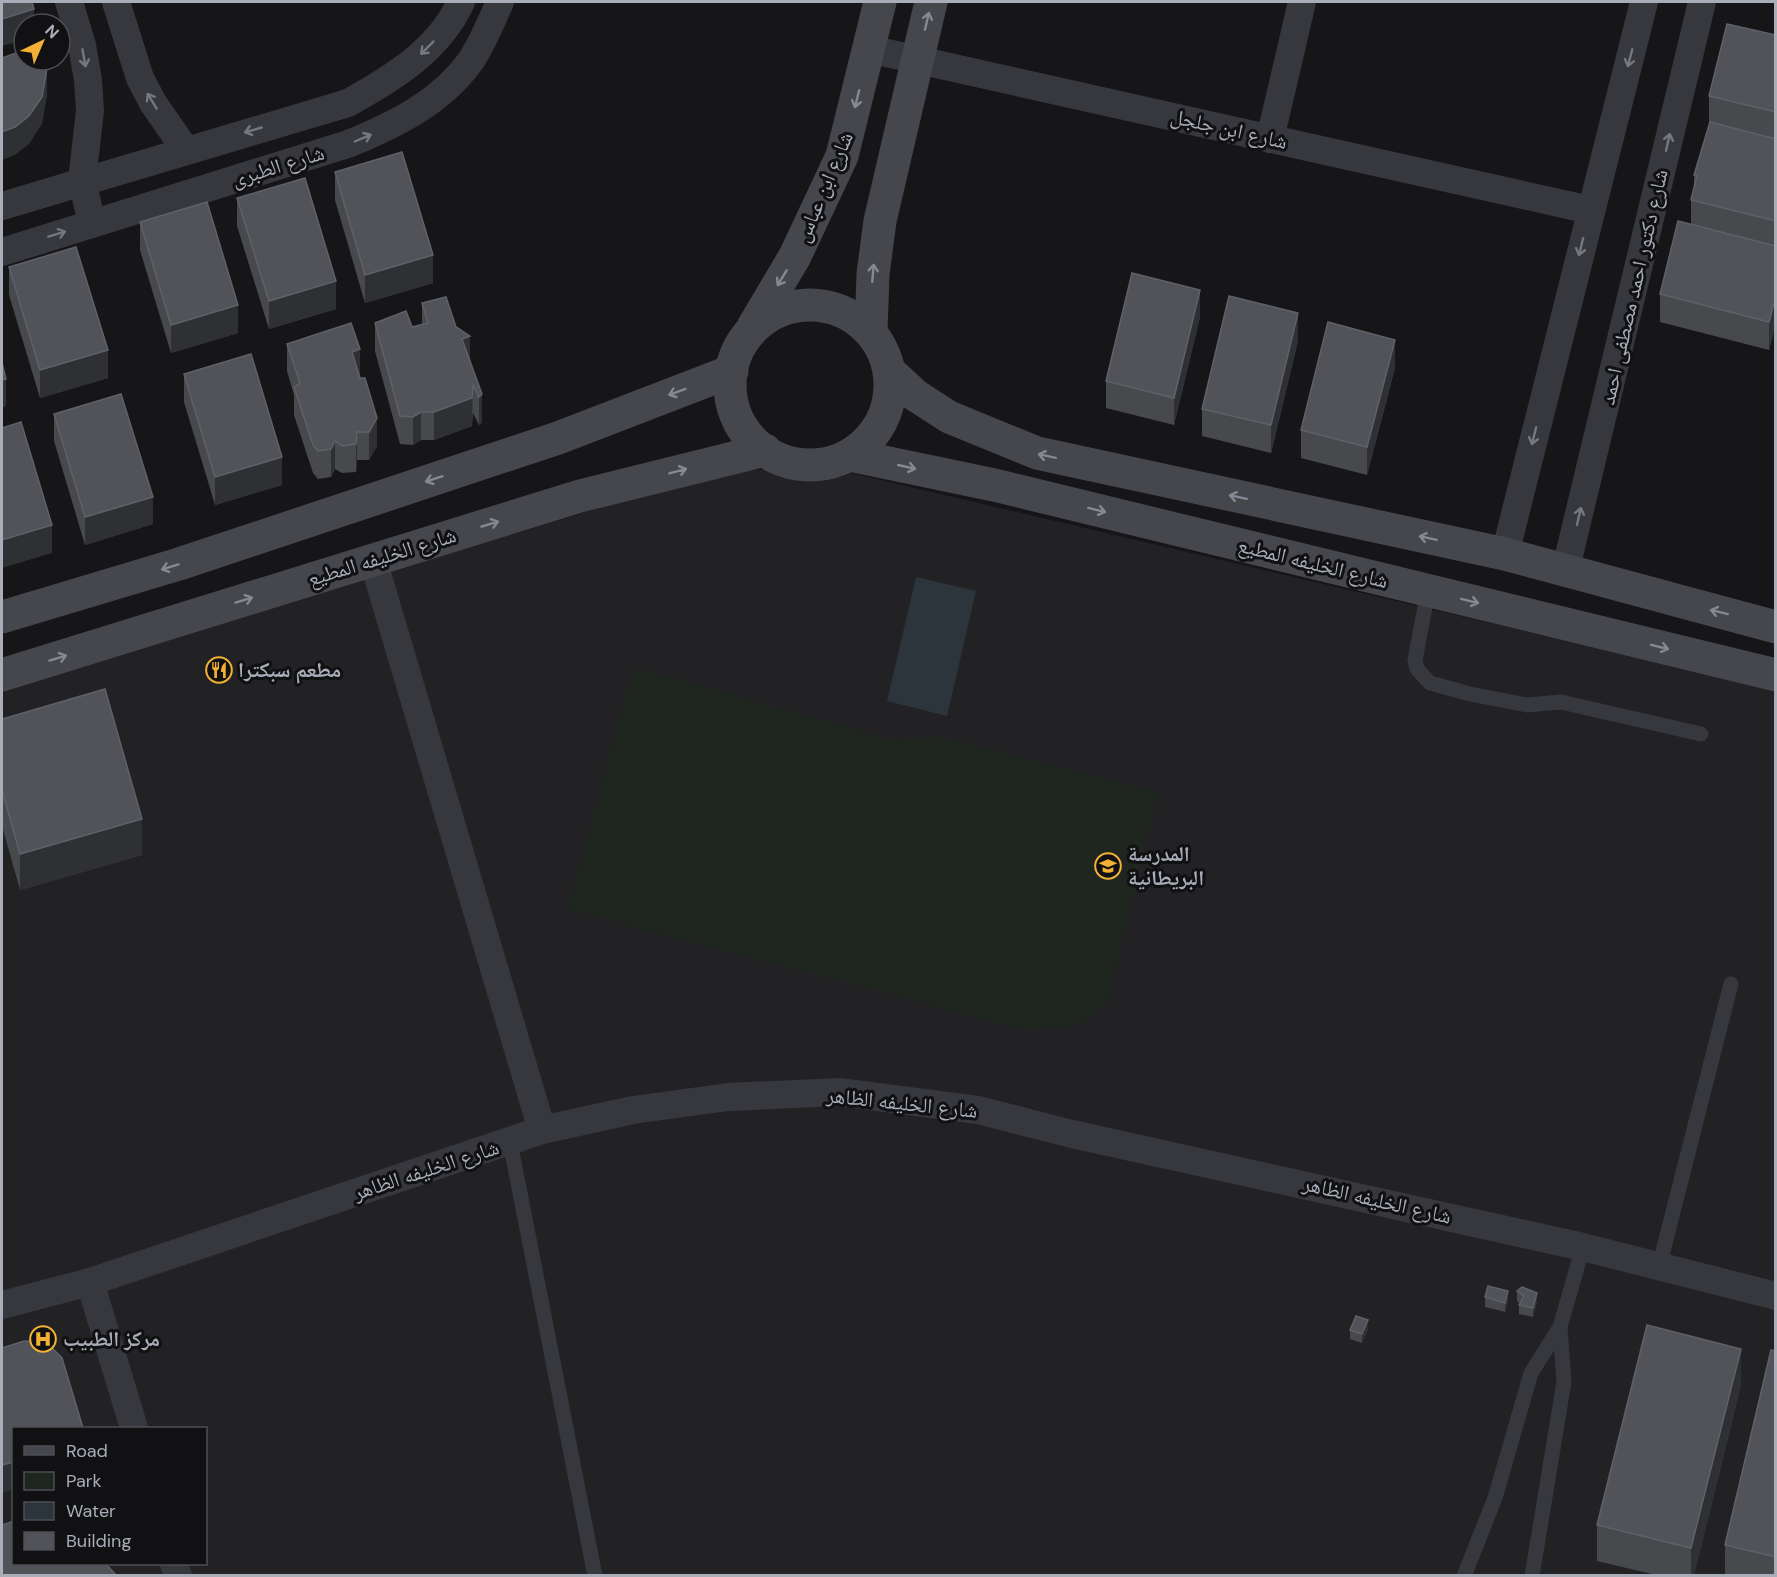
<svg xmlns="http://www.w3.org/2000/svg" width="1777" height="1577" font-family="'DM Sans','Noto Naskh Arabic',sans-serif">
<rect width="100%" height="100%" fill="#161618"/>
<path fill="#222225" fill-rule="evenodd" d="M821 466 1775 690V1575L2 1576V685L722 472ZM14 1428H206V1564H14Z"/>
<polygon fill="#1e261f" points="633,667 890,739 942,737 1158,793 1106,1007 1068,1028 1025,1030 568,909"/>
<polygon fill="#2c353c" points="916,577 976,591 947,716 887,701"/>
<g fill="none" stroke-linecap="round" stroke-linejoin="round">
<g stroke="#37383d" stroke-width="15">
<polyline points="1428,591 1415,660 1417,669 1430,683 1470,694 1527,705 1561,702 1701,734"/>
<polyline points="510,1142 595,1576"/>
<polyline points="1659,1267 1731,984"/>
<polyline points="1464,1576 1495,1498 1531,1373 1560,1327 1583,1247"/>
<polyline points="1532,1576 1564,1382 1560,1327"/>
</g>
<g stroke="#37383d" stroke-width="28">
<polyline points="69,2 82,45 88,80 90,111 82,180 92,224"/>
<polyline points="116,2 140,78 153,103 185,149"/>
<polyline points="869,49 1590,210"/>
<polyline points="1270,139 1302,2"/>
<path d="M2 206 348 103C393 78 439 50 461 2"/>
<path d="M2 252 348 144C395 125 442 102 472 59 483 42 492 20 500 2"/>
<polyline points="1505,554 1644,2"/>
<polyline points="373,560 542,1130"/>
<polyline points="1565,572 1702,2"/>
<polyline points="90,1282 134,1428"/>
<polyline points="2,1305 90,1282 542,1130 633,1110 728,1097 839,1092 978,1110 1072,1134 1583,1247 1776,1296"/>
<polyline points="174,1564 178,1576"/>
</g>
<g stroke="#45474d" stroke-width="33">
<circle cx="810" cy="385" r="80"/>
<polyline points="753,327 795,256 842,156 880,2"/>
<polyline points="871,332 873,274 880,221 931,2"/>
<polyline points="890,372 915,395 949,417 1037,453 1505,554 1776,627"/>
<polyline points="850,455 994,485 1776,675"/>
<polyline points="2,617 179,564 558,438 732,371"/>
<polyline points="2,675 580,496 765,450"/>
</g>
</g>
<g fill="#47494d">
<polygon points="1776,35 1776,323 1769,350 1660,322 1660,294 1691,224 1691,200 1694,186 1694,175 1709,124 1709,96"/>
<polygon points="335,172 433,283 365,303 335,200"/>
<polygon points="237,198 336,309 269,329 237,226"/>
<polygon points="140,222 238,333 171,353 140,250"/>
<polygon points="9,267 108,378 40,398 9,295"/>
<polygon points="422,303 456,327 482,394 482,422 479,425 473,413 472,426 434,440 421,440 413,445 400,444 375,351 375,323 412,327 422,325"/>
<polygon points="1200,317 1174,425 1106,408 1106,381"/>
<polygon points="1298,341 1271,453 1202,436 1202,409"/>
<polygon points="287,344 360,377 377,446 369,460 357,460 356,472 342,473 335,469 331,477 318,479 313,473 294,415 294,395 287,371"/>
<polygon points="1395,368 1367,475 1301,458 1301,430"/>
<polygon points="184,374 282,485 215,505 184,402"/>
<polygon points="54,414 153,524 85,545 54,441"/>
<polygon points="2,719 142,855 20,890 2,826"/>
<polygon points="1517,1291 1537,1302 1533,1317 1519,1314 1519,1305 1520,1303 1517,1301"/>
<polygon points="1485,1297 1508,1301 1505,1312 1485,1307"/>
<polygon points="1350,1330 1368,1330 1362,1343 1350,1339"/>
<polygon points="1776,1351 1776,1575 1725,1575 1725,1545"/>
<polygon points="1741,1385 1694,1575 1656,1575 1597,1561 1597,1525"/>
</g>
<g fill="#2f3033">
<polygon points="34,9 34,24 24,24 24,40 2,46 2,19"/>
<polygon points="47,68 47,96 42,124 29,144 15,155 2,160 2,132"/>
<polygon points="433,255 433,283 365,303 365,275"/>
<polygon points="336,281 336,309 269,329 269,301"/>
<polygon points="1200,290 1200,317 1174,425 1174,398"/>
<polygon points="1776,295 1776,323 1769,350 1769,322"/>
<polygon points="238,305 238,333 171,353 171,325"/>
<polygon points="1298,313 1298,341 1271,453 1271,425"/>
<polygon points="470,336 470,364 462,339"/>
<polygon points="1395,340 1395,368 1367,475 1367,447"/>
<polygon points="360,349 360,377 352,380 352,352"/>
<polygon points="108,350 108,378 40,398 40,370"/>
<polygon points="6,379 6,406 2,408 2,380"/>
<polygon points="473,385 472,426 434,440 434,412"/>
<polygon points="482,394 482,422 479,425 479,397"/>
<polygon points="421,412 421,440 413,445 413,417"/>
<polygon points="377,418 377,446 369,460 369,432"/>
<polygon points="357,432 357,460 356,472 356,444"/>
<polygon points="335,441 335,469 331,477 331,449"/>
<polygon points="282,457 282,485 215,505 215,477"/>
<polygon points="153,497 153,524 85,545 85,517"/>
<polygon points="52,525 52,553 2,568 2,540"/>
<polygon points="142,819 142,855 20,890 20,854"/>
<polygon points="1508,1291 1508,1301 1505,1312 1505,1303"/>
<polygon points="1537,1293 1537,1302 1533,1317 1533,1308"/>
<polygon points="1368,1320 1368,1330 1362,1343 1362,1334"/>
<polygon points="1741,1349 1741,1385 1694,1575 1691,1575 1691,1548"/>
<polygon points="14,1462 14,1489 2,1493 2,1465"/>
</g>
<g fill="#525359" stroke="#5f6168" stroke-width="1.5">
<polygon points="2,2 32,2 34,9 2,19"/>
<polygon points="1727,24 1776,35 1776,112 1709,96"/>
<polygon points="24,50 24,60 46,60 47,68 42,97 29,116 15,127 2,132 2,58"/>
<polygon points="1710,122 1776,139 1776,221 1691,200 1697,175 1694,175"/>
<polygon points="402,152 433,255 365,275 335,172"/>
<polygon points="305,178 336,281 269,301 237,198"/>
<polygon points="207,202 238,305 171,325 140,222"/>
<polygon points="1678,221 1776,246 1776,295 1769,322 1660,294"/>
<polygon points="76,247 108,350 40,370 9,267"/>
<polygon points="1132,273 1200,290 1174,398 1106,381"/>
<polygon points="1229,296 1298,313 1271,425 1202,409"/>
<polygon points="446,297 456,327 470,336 462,339 482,394 479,397 473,385 472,398 434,412 421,412 413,417 400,416 375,323 406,311 412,327 428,323 422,303"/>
<polygon points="1328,322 1395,340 1367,447 1301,430"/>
<polygon points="351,323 360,349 352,352 360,378 365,378 377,418 369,432 357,432 356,444 342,446 335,441 331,449 318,451 313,445 294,387 300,383 287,344"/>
<polygon points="251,354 282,457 215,477 184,374"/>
<polygon points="2,363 6,379 2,380"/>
<polygon points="121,394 153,497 85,517 54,414"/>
<polygon points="21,422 52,525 2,540 2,428"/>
<polygon points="105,689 142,819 20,854 2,790 2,719"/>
<polygon points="1488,1286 1508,1291 1505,1303 1485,1297"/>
<polygon points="1522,1287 1537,1293 1533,1308 1519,1305 1524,1296 1517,1291"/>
<polygon points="1356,1316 1368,1320 1362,1334 1350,1330"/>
<polygon points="1647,1325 1741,1349 1691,1548 1597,1525"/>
<polygon points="24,1341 46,1342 62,1358 83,1428 14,1428 14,1462 2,1465 2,1348"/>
<polygon points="1771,1350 1776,1351 1776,1557 1725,1545"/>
<polygon points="14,1521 14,1563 105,1563 116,1575 2,1575 2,1525"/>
</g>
<defs><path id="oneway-shaft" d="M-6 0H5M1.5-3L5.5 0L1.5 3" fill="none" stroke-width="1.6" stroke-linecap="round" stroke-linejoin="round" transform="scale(1.5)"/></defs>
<g stroke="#858993">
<use href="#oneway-shaft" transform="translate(927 21) rotate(-77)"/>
<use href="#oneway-shaft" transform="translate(857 99) rotate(104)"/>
<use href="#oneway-shaft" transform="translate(873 273) rotate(-85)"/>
<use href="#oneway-shaft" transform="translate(782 278) rotate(121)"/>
<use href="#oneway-shaft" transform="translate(677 392) rotate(160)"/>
<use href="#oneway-shaft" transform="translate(1047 456) rotate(-168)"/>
<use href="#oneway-shaft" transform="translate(907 467) rotate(13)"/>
<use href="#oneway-shaft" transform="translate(678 471) rotate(-15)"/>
<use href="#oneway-shaft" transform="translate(434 479) rotate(162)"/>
<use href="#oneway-shaft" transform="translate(1238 497) rotate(-168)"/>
<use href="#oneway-shaft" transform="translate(1097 510) rotate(14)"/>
<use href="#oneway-shaft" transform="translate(490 524) rotate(-17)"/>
<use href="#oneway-shaft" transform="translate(1428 538) rotate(-168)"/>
<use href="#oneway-shaft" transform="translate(170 567) rotate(163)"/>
<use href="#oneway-shaft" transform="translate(244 600) rotate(-17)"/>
<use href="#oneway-shaft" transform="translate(1470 601) rotate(14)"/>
<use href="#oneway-shaft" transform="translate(1719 612) rotate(-166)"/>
<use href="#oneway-shaft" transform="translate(1660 647) rotate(14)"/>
<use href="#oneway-shaft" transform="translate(58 658) rotate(-17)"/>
</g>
<g stroke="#757881">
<use href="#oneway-shaft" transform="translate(427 48) rotate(135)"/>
<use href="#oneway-shaft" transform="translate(84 58) rotate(80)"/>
<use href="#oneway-shaft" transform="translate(1630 58) rotate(105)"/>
<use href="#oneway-shaft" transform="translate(152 101) rotate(-121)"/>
<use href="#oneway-shaft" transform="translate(253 130) rotate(164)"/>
<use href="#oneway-shaft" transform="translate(363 138) rotate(-23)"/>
<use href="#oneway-shaft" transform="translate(1668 142) rotate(-77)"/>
<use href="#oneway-shaft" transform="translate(57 234) rotate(-17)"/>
<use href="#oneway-shaft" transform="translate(1581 247) rotate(104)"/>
<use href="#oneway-shaft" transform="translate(1534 436) rotate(104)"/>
<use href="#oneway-shaft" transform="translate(1579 516) rotate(-77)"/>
</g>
<defs>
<g id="restaurant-ring" transform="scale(1.35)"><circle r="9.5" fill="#111113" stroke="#f2b134" stroke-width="1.5"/><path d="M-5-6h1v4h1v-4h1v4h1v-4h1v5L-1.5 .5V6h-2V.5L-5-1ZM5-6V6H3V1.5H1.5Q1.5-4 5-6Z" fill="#f2b134"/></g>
<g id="school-ring" transform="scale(1.35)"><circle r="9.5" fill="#111113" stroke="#f2b134" stroke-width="1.5"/><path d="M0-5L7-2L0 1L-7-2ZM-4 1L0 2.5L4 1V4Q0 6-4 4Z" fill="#f2b134"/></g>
<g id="hospital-ring" transform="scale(1.35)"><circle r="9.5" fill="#111113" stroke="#f2b134" stroke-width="1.5"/><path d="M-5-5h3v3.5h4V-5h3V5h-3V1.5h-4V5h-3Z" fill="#f2b134"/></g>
</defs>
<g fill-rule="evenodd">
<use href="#restaurant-ring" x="219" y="670"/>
<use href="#school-ring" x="1108" y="866"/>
<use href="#hospital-ring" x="43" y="1339"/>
</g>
<g text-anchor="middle" stroke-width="6" stroke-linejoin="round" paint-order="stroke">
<g font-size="21" fill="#a8adb8" stroke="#111113">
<text transform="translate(1229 129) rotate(13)" y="7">شارع ابن جلجل</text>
<text transform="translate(278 166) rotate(-17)" y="7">شارع الطبرى</text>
<text transform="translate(824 187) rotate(-67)" y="7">شارع ابن عباس</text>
<text transform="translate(1634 287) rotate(-77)" y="7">شارع دكتور احمد مصطفى احمد</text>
<text transform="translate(382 557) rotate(-17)" y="7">شارع الخليفه المطيع</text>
<text transform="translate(1313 563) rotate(14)" y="7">شارع الخليفه المطيع</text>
<text transform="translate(902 1103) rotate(6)" y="7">شارع الخليفه الظاهر</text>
<text transform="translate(426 1170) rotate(-18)" y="7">شارع الخليفه الظاهر</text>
<text transform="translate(1377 1200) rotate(13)" y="7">شارع الخليفه الظاهر</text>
</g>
<g font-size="21" font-weight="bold" fill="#a8adb8" stroke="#111113" text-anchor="start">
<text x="238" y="677">مطعم سبكترا</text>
<text x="1128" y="861">المدرسة<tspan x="1128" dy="24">البريطانية</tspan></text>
<text x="63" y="1346">مركز الطبيب</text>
</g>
</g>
<rect width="1777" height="1577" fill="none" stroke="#a8adb8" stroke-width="6"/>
<rect x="12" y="1427" width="195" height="138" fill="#111113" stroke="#4d4f55" stroke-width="1.5"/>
<rect x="24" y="1446" width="30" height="9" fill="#45474d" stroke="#4d4f55" stroke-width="1.5"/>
<text x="66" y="1457" font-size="18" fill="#a8adb8">Road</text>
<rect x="24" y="1472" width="30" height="18" fill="#1e261f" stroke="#4d4f55" stroke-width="1.5"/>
<text x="66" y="1487" font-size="18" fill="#a8adb8">Park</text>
<rect x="24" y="1502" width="30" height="18" fill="#2c353c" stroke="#4d4f55" stroke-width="1.5"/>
<text x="66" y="1517" font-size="18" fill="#a8adb8">Water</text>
<rect x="24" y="1532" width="30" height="18" fill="#525359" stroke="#4d4f55" stroke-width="1.5"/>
<text x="66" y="1547" font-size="18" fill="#a8adb8">Building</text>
<g transform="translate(42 42) rotate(44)"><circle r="28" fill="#111113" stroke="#4d4f55" stroke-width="1.5"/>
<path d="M0-4.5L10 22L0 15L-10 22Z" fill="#f2b134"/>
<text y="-9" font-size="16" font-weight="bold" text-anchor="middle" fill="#a8adb8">N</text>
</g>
</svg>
